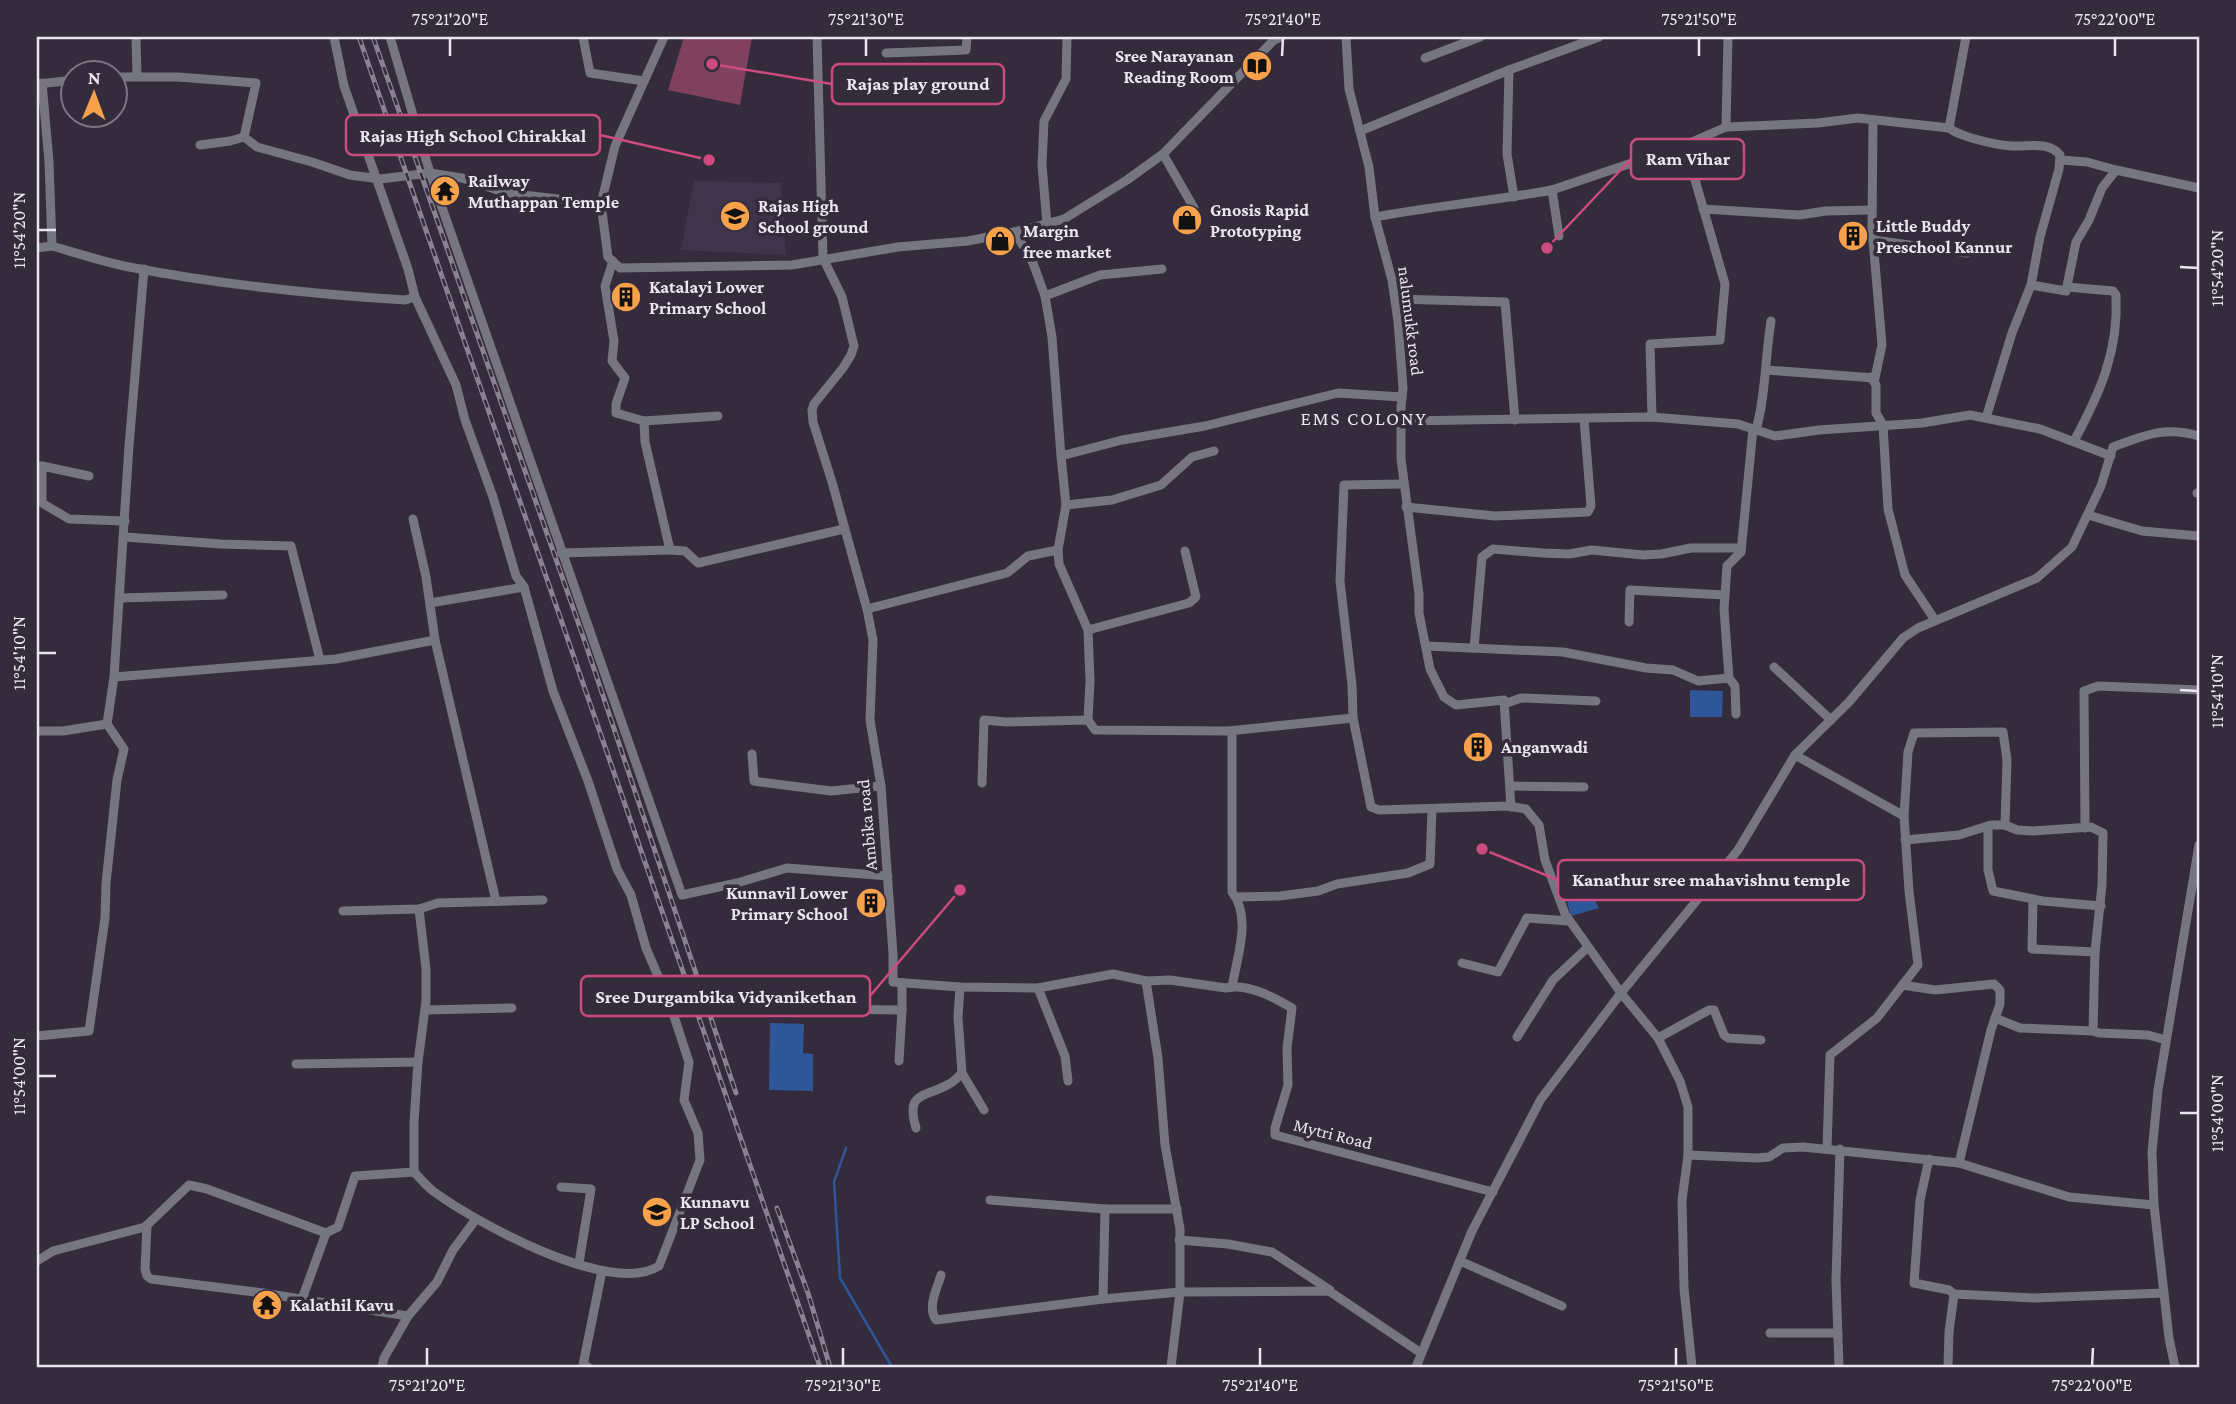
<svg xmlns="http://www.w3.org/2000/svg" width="2236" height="1404" font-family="'Crimson Pro',serif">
<rect width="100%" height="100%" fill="#342b3d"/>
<polygon fill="#40344b" points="694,181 781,183 786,255 681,250"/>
<polygon fill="#7f415d" points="684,37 752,37 740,105 668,90"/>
<g fill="#2f5699">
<polygon points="1690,690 1723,691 1722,717 1690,717"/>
<polygon points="1592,895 1599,908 1571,916 1567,902"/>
<polygon points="770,1023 804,1024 803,1053 813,1054 813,1091 769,1090"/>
</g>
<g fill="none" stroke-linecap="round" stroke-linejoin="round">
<polyline stroke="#2f5699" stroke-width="2.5" points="846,1148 834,1182 840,1278 892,1367"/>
<g stroke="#757680" stroke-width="9">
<polyline points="136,37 137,76"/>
<path d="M334 37 344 86 408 269 415 297 456 385 465 420 493 497 516 576 524 587 553 691 588 781 617 869 631 895 646 948 670 1004 689 1062 684 1100 698 1133 700 1160 659 1266C610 1297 475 1222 433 1191 426 1186 420 1178 414 1172V1122L418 1062 426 1001V969L419 909"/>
<polyline points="390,37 430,173 682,895 737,883 787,868 888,876"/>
<polyline points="583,37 590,73 644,81"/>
<polyline points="664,37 615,146 601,204 608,257 620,268 792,265 898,247 968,241 1023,230 1064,219 1127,180 1163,154 1274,40 1281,37"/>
<polyline points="817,37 823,258 842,297 854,346 851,355 843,368 814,404 812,410 813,422 832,482 867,609 873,640 870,720 881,786 893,954 893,982 960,987 1038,988 1113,974 1146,981 1158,1058 1165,1145 1180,1229 1180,1292 1171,1367"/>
<polyline points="1346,37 1349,89 1369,167 1375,217 1392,280 1398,321 1403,388 1401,407 1401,459 1419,594 1419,613 1430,669 1444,697 1456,705 1504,700 1511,807"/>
<polyline points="886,53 966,50 967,37"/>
<polyline points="1425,58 1480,37"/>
<polyline points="1509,70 1599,37"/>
<polyline points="116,77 178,77 256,83 244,137 257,147 312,162 350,175 380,179 430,173 462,178 506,193 601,204"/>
<polyline points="38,84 74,80"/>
<polyline points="1726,127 1728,37"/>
<path d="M1949 128C1960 137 1996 145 2012 146 2028 147 2049 141 2060 155L2059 169 2040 237 2031 285 2012 333 1986 418"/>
<polyline points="1360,131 1509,70 1507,154 1514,197"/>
<polyline points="200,145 230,141 244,137"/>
<polyline points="1685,145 1726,127 1818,123 1858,118 1949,128 1966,37"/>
<polyline points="1163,154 1194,208"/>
<polyline points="2116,170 2199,188"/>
<polyline points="1552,190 1685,145 1725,284 1720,340 1650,344 1652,417"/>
<polyline points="1703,209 1799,215 1826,211 1872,210"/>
<path d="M1375 217C1433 206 1493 201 1552 190L1559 236"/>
<polyline points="1047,224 1042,165 1044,121 1066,79 1067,37"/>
<polyline points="1015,232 1033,263 1045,296 1052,337 1061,456 1122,440 1205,426 1338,393 1402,397"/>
<polyline points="1873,240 1967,253"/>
<path d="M52 246C77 253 103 262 129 267 221 285 312 294 405 300L415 297"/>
<polyline points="37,248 52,246 49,162 42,83"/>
<polyline points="613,261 605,286 614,341 612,361 625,378 616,404 616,413 644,421 718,416"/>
<polyline points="2031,285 2066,291 2076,242 2089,220 2102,188 2116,170 2087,162 2061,160"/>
<path d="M2067 287 2113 291 2116 295C2119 351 2100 393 2074 441"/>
<polyline points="1045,296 1100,275 1162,269"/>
<polyline points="1395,299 1505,302 1515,420"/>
<polyline points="1766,370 1875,378 1882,345 1872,228 1873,120"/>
<polyline points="1871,377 1876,385 1876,413 1883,425 1888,509 1905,575 1935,620"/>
<polyline points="644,421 645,442 670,550 685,551 698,563 844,529"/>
<polyline points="1401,421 1652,417 1738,424 1775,436 1819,430 1922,423 1970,415 2040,429 2111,456"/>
<path d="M1756 430C1766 394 1765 358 1771 321"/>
<polyline points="1061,456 1066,505 1058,550 1059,564 1088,630 1090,681 1088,720"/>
<polyline points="37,466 42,466 42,503 69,519 125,521"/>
<polyline points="42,466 89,476"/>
<polyline points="1403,484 1344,485 1340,581 1352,685 1353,718 1371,807 1379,810 1508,806 1526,809 1539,825 1545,860 1565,914 1621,993 1658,1038 1680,1081 1688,1107 1688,1155 1682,1200 1684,1288 1692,1367"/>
<polyline points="2197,493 2199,493"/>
<polyline points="1066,505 1112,500 1161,485 1192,457 1214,451"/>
<polyline points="1406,507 1495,516 1588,512 1591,506 1584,419"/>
<polyline points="2088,515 2142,531 2199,536"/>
<polyline points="413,519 426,577 435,640 496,901"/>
<polyline points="125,537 221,544 291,546 320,660"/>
<polyline points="561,553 670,550"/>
<polyline points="120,598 223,595"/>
<polyline points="430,603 524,587"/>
<polyline points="867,609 1007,573 1028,556 1058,550"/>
<polyline points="1629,622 1630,590 1725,595"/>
<polyline points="1088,630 1189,603 1196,597 1185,551"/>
<polyline points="1426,646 1563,652 1646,668 1673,670 1698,681 1729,678"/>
<polyline points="1474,648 1482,557 1493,549 1543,553 1569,554 1592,550 1643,555 1661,554 1691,548 1741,548"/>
<polyline points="1774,667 1831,720"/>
<polyline points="114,677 336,659 435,640"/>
<polyline points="1504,704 1521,698 1596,701"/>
<polyline points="1736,714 1735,686 1729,678 1724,609 1727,566 1741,552 1753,429"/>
<polyline points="37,731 63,731 107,724"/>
<path d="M1232 731V892C1252 917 1237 957 1232 987"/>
<polyline points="752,754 754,781 760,782 831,791 881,786"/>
<polyline points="982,783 984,720 1006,722 1088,720 1095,730 1228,731 1353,718"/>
<polyline points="1510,786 1584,787"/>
<polyline points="1904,816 1908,752 1914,733 2003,732 2007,760 2005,825"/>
<polyline points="1988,826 1988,870 1993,891 2043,901 2101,906"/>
<polyline points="2085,828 2084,691 2098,686 2199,690"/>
<polyline points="1905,840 1959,835 1991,825 2005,825 2017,830 2033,831 2091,827 2103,833 2102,885 2095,952 2093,1031 2099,1033 2148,1035 2166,1040"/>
<polyline points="1236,897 1280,896 1318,891 1337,884 1408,873 1430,864 1432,810"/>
<polyline points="2033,899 2032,949 2095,952"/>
<polyline points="343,911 419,909 438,903 543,900"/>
<polyline points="1462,963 1498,972 1527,918 1569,921"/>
<path d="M1146 981 1170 980 1226 988C1248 983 1273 997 1292 1008L1287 1048 1288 1085 1275 1128V1135L1493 1192"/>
<polyline points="1902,985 1935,990 1994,984 2000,990 2000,1004 1991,1030 1959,1163"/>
<polyline points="960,987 958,1017 962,1073 984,1110"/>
<polyline points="1038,988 1065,1056 1068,1081"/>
<polyline points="814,1009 902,1010 902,983"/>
<polyline points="425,1010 512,1008"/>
<polyline points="1995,1018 2020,1028 2093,1031"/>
<polyline points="37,1036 89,1031 105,918 106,883 117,780 124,749 107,724 114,677 129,446 144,269"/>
<polyline points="1517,1037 1553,980 1588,947"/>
<polyline points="1658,1038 1709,1010 1714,1010 1724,1035 1728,1038 1761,1040"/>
<polyline points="899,1061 902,1010"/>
<polyline points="296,1064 418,1062"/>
<path d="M916 1128C905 1091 925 1098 949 1084 954 1082 958 1077 962 1073"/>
<path d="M1827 1149 1830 1055 1877 1018 1918 965 1909 891 1904 816 1795 755 1849 702 1903 638 1918 628 2037 578 2072 547 2101 486 2113 447C2146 435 2164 426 2199 436"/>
<polyline points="1688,1155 1757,1158 1769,1157 1783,1148 1803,1147 1959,1163 2069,1197 2154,1205"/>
<polyline points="1929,1159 1920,1200 1914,1283 1949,1290 1954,1294 1949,1332 1948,1367"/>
<polyline points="561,1187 591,1189 579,1263"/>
<polyline points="990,1200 1105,1209 1177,1209"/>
<polyline points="147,1225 145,1269 147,1276 151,1279 263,1293 408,1316"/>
<polyline points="1179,1240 1228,1244 1272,1252 1330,1290"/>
<polyline points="37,1261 53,1251 145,1227 189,1185 207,1189 326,1233 338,1227 355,1176 414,1172"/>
<polyline points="1460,1261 1562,1306"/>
<path d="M941 1275C937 1289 927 1307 936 1320L1103 1299 1180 1292 1329 1291 1421 1353"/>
<polyline points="1954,1294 2034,1298 2164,1293"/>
<polyline points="302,1299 326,1233"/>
<polyline points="1103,1299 1105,1209"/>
<polyline points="1770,1333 1838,1333"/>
<polyline points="382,1367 384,1358 408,1316 437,1282 453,1250 476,1219"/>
<polyline points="588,1367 583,1365 602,1271"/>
<polyline points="1416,1367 1472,1231 1541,1099 1621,993 1738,850 1795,755"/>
<polyline points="1839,1367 1836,1280 1840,1149"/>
<polyline points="2175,1367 2169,1338 2154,1205 2152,1152 2158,1090 2199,845"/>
</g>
<g stroke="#8a8292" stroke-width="5">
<g id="rail">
<polyline points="359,37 820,1367"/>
<polyline points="373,37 586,645 736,1093"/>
<polyline points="777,1208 808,1293 830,1367"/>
</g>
</g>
<use href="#rail" stroke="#342b3d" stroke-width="2.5" stroke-dasharray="8" stroke-linecap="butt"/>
</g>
<path fill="none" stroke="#ebe5f2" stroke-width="2.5" d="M450 56V38M866 56V38M1282 56 1283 38M1699 56V38M2115 56V38M38 230H56M2180 267 2198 268M38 653H56M2180 690 2198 691M38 1076H56M2180 1113H2198M427 1366V1348M843 1366V1348M1260 1366V1348M1676 1366V1348M2092 1366 2093 1348"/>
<defs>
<g id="library-disc" transform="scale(1.575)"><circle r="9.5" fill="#f8a14b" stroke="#342b3d"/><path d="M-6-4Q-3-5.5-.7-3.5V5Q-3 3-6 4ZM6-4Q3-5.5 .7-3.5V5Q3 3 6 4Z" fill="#111"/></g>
<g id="temple-disc" transform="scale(1.575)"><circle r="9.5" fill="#f8a14b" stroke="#342b3d"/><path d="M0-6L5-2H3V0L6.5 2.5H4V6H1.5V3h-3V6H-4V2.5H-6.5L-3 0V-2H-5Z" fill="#111"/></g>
<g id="school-disc" transform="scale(1.575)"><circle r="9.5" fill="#f8a14b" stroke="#342b3d"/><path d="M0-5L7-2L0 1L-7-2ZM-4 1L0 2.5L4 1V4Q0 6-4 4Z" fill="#111"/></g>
<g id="shop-disc" transform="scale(1.575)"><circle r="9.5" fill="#f8a14b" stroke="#342b3d"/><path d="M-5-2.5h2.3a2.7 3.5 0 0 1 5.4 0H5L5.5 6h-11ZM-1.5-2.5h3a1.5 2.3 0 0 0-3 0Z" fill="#111"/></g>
<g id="building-disc" transform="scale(1.575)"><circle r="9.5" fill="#f8a14b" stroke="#342b3d"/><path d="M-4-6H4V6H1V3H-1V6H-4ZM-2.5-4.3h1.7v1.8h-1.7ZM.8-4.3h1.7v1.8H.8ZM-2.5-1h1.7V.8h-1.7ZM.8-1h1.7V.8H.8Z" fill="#111"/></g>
</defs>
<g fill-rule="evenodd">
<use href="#library-disc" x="1257" y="66"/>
<use href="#temple-disc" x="445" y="191"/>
<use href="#school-disc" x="735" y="216"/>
<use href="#shop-disc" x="1187" y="220"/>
<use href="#building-disc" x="1853" y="236"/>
<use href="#shop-disc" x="1000" y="241"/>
<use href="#building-disc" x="626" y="297"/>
<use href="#building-disc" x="1478" y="747"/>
<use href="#building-disc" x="871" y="903"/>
<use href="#school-disc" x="657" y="1212"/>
<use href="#temple-disc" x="267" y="1305"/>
</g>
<g text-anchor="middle" stroke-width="7" stroke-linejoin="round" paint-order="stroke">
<g font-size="18" font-weight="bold" fill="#ebe5f2" stroke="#342b3d" text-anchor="start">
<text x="1234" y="62" text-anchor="end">Sree Narayanan<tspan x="1234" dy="21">Reading Room</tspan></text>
<text x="468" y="187">Railway<tspan x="468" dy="21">Muthappan Temple</tspan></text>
<text x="758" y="212">Rajas High<tspan x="758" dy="21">School ground</tspan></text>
<text x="1210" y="216">Gnosis Rapid<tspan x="1210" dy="21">Prototyping</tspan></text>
<text x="1876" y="232">Little Buddy<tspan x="1876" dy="21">Preschool Kannur</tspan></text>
<text x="1023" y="237">Margin<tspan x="1023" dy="21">free market</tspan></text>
<text x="649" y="293">Katalayi Lower<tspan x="649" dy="21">Primary School</tspan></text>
<text x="1501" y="753">Anganwadi</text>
<text x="848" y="899" text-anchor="end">Kunnavil Lower<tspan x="848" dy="21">Primary School</tspan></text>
<text x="680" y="1208">Kunnavu<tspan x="680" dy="21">LP School</tspan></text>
<text x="290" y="1311">Kalathil Kavu</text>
</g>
<g font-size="18" fill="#ebe5f2" stroke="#342b3d">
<text transform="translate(1411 321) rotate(83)" y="6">nalumukk road</text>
<text transform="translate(867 825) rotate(-95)" y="6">Ambika road</text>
<text transform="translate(1333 1134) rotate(14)" y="6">Mytri Road</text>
</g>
<g font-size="19" letter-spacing="2" fill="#ebe5f2" stroke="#342b3d">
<text x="1364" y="425">EMS COLONY</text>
</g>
</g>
<path fill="none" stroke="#cc4b81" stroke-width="2.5" d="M712 64L832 84M709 160L600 135M1547 248L1631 159M1482 849L1558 880M960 890L870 996"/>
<g fill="#cc4b81" stroke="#342b3d" stroke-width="2.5">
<circle cx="712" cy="64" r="7"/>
<circle cx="709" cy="160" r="7"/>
<circle cx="1547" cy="248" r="7"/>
<circle cx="1482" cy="849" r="7"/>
<circle cx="960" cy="890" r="7"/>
</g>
<g fill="#342b3d" stroke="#cc4b81" stroke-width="2.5">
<rect x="832" y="64" width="172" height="40" rx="7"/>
<rect x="346" y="115" width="254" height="40" rx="7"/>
<rect x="1631" y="139" width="113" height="40" rx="7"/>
<rect x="1558" y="860" width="306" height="40" rx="7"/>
<rect x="581" y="976" width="289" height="40" rx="7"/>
</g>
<g font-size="19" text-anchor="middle" font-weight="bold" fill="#ebe5f2">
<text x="918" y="90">Rajas play ground</text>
<text x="473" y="142">Rajas High School Chirakkal</text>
<text x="1688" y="165">Ram Vihar</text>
<text x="1711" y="886">Kanathur sree mahavishnu temple</text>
<text x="726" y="1003">Sree Durgambika Vidyanikethan</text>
</g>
<rect width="2236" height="1404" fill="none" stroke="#342b3d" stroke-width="77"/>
<g transform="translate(94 94) rotate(1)"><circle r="33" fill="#342b3d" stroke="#7d7585" stroke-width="2"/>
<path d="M0-5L12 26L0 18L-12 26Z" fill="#f8a14b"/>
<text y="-10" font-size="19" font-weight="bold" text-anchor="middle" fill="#ebe5f2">N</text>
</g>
<rect x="38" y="38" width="2160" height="1328" fill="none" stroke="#ebe5f2" stroke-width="2.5"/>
<g font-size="18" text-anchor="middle" fill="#ebe5f2">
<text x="450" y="25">75°21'20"E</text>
<text x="866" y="25">75°21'30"E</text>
<text x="1283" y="25">75°21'40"E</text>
<text x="1699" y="25">75°21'50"E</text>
<text x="2115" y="25">75°22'00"E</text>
<text transform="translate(19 230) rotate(-90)" y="6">11°54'20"N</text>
<text transform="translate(2217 268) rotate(-90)" y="6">11°54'20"N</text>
<text transform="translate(19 653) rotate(-90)" y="6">11°54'10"N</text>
<text transform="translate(2217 691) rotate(-90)" y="6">11°54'10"N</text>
<text transform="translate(19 1076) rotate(-90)" y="6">11°54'00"N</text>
<text transform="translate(2217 1113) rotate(-90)" y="6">11°54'00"N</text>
<text x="427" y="1391">75°21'20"E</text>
<text x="843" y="1391">75°21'30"E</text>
<text x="1260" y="1391">75°21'40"E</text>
<text x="1676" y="1391">75°21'50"E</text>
<text x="2092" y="1391">75°22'00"E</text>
</g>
</svg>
